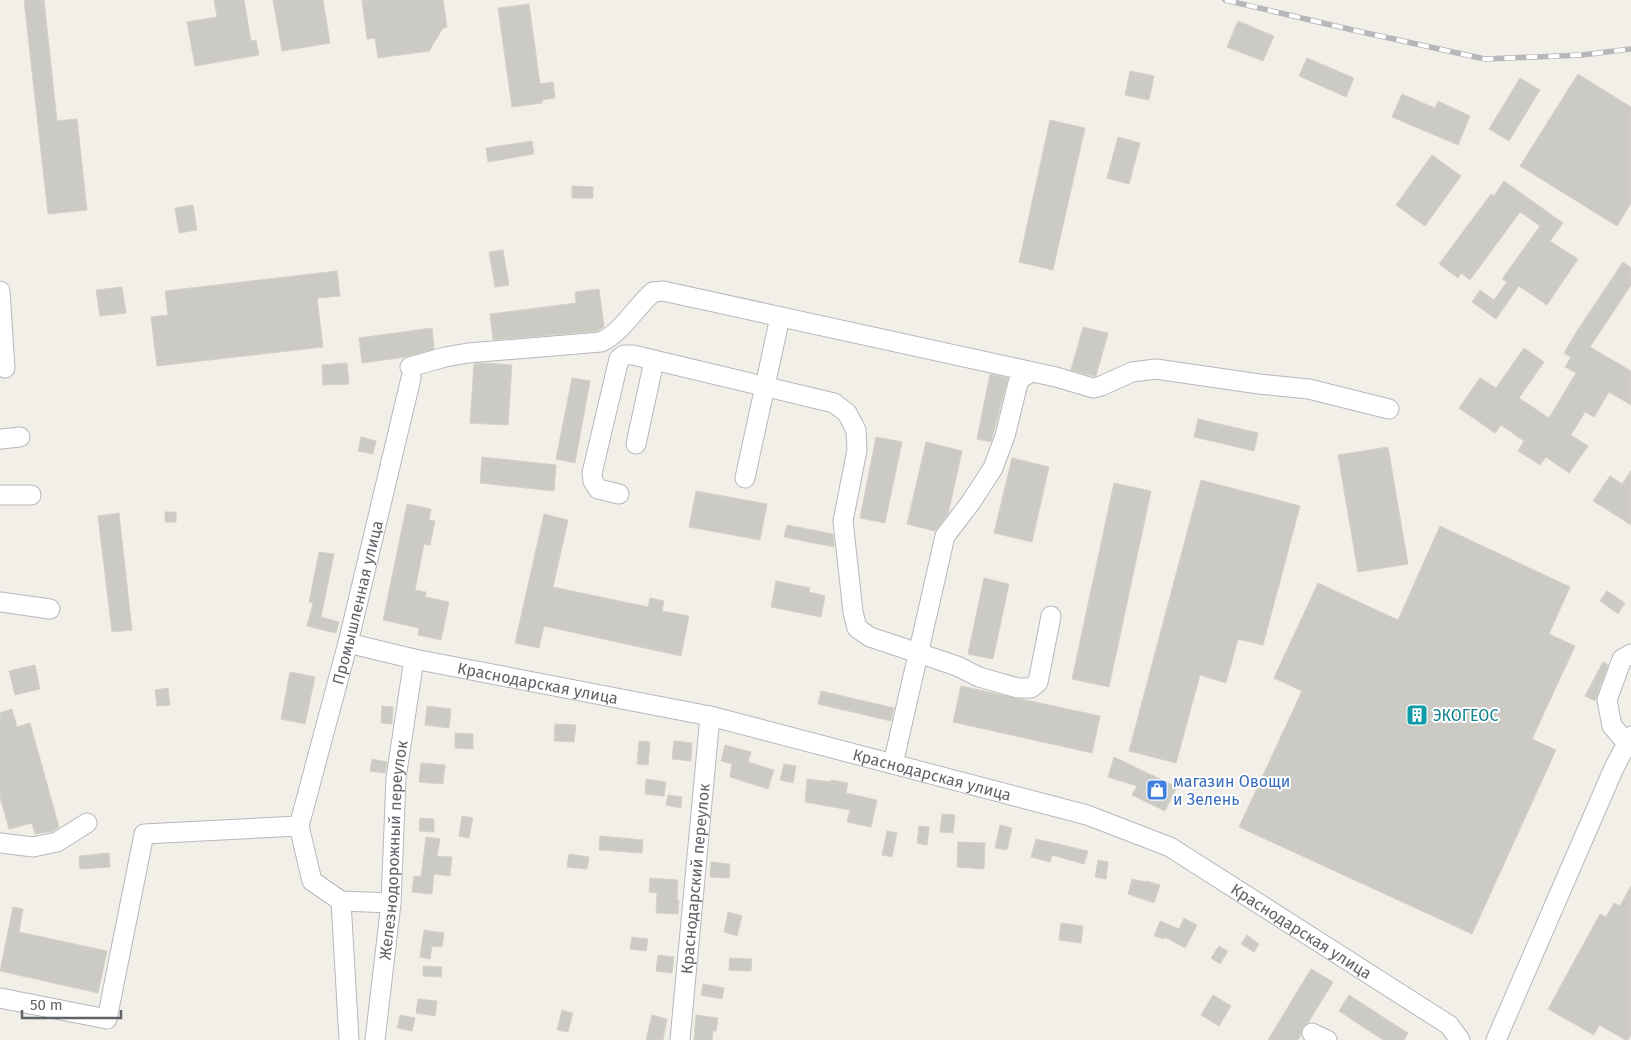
<svg xmlns="http://www.w3.org/2000/svg" width="1631" height="1040" font-family="'Fira Sans',sans-serif">
<rect width="100%" height="100%" fill="#f1efe8"/>
<g fill="#cccac5" stroke="#d6d1c6">
<polygon points="24,0 44,0 57,121 77,119 87,210 48,214"/>
<polygon points="214,0 244,0 251,41 256,40 259,55 195,66 187,22 217,17"/>
<polygon points="273,0 323,0 330,43 282,51"/>
<polygon points="362,0 443,0 447,27 443,28 429,51 378,58 375,38 367,39"/>
<polygon points="529,4 540,84 553,82 555,98 542,100 542,103 512,107 498,8"/>
<polygon points="1238,21 1274,36 1263,61 1227,47"/>
<polygon points="1307,58 1354,78 1346,97 1299,76"/>
<polygon points="1130,71 1154,76 1149,100 1125,95"/>
<polygon points="1578,74 1631,107 1631,203 1617,226 1520,166"/>
<polygon points="1520,78 1540,90 1509,141 1489,129"/>
<polygon points="1402,94 1435,108 1438,101 1470,116 1458,145 1392,117"/>
<polygon points="1050,120 1085,128 1053,270 1019,262"/>
<polygon points="1118,137 1140,143 1129,184 1107,178"/>
<polygon points="532,141 534,154 488,162 486,148"/>
<polygon points="1432,155 1461,176 1425,226 1396,205"/>
<polygon points="1504,181 1563,223 1550,241 1578,259 1547,305 1519,286 1496,319 1472,302 1480,290 1494,300 1507,282 1502,279 1540,226 1520,212 1470,280 1461,273 1458,278 1439,264 1491,194 1494,196"/>
<polygon points="572,186 593,187 593,198 572,198"/>
<polygon points="193,205 197,230 179,233 175,208"/>
<polygon points="503,250 509,285 495,287 489,252"/>
<polygon points="1623,262 1631,268 1631,285 1590,347 1631,371 1631,405 1609,392 1594,417 1585,412 1571,435 1588,446 1569,473 1546,457 1540,465 1518,451 1524,441 1501,425 1495,433 1459,408 1480,378 1496,388 1524,348 1544,362 1519,398 1549,418 1576,373 1565,367 1571,357 1564,353 1577,331"/>
<polygon points="337,271 340,296 317,298 323,347 157,366 151,317 168,315 165,291"/>
<polygon points="122,287 126,313 100,316 96,290"/>
<polygon points="599,289 604,327 598,331 493,340 490,314 576,303 575,292"/>
<polygon points="1083,327 1108,333 1096,376 1093,376 1071,370"/>
<polygon points="432,328 434,349 406,357 362,363 359,338"/>
<polygon points="347,363 349,384 323,385 322,365"/>
<polygon points="483,363 512,365 508,425 470,423 474,364"/>
<polygon points="990,374 1008,378 991,442 977,439"/>
<polygon points="572,378 590,381 575,463 556,459"/>
<polygon points="1198,419 1258,433 1254,451 1194,437"/>
<polygon points="361,437 376,441 373,454 358,451"/>
<polygon points="876,437 902,442 885,523 860,518"/>
<polygon points="926,442 962,451 948,514 935,531 907,524"/>
<polygon points="1388,447 1408,564 1358,572 1338,455"/>
<polygon points="482,457 556,465 554,491 480,483"/>
<polygon points="1012,458 1049,467 1032,542 994,533"/>
<polygon points="1631,471 1631,525 1593,501 1610,476 1622,484"/>
<polygon points="1201,480 1300,506 1263,645 1238,639 1226,683 1200,675 1176,763 1129,751"/>
<polygon points="1114,483 1151,491 1109,687 1072,679"/>
<polygon points="696,491 767,504 760,540 689,527"/>
<polygon points="407,504 431,509 429,520 435,521 430,545 424,544 415,590 426,592 425,597 449,602 441,640 418,635 419,628 383,620"/>
<rect x="165" y="512" width="11" height="10"/>
<polygon points="119,513 132,630 112,632 98,516"/>
<polygon points="544,514 568,520 553,587 648,607 650,598 664,601 662,611 689,616 681,656 544,626 539,648 515,643"/>
<polygon points="787,525 833,534 834,547 784,537"/>
<polygon points="1440,526 1570,587 1549,634 1575,646 1532,739 1556,750 1472,934 1239,827 1302,691 1274,678 1318,583 1398,620"/>
<polygon points="319,552 334,554 321,617 339,622 336,633 307,626 313,603 309,602"/>
<polygon points="984,578 1009,584 993,659 968,654"/>
<polygon points="776,581 810,588 809,592 825,596 821,617 771,607"/>
<polygon points="1607,591 1625,603 1618,614 1600,601"/>
<polygon points="1603,662 1608,665 1595,701 1585,696"/>
<polygon points="35,665 40,689 15,695 9,671"/>
<polygon points="290,672 315,677 305,724 281,719"/>
<polygon points="961,686 1100,716 1092,753 953,722"/>
<polygon points="168,688 170,705 157,706 155,690"/>
<polygon points="821,691 894,708 891,721 818,704"/>
<polygon points="382,706 393,707 392,724 381,723"/>
<polygon points="427,706 451,709 449,728 425,725"/>
<polygon points="12,709 17,727 30,723 59,827 53,831 35,834 32,823 9,829 0,797 0,713"/>
<polygon points="555,724 576,725 574,742 554,741"/>
<polygon points="455,733 473,734 473,749 455,748"/>
<polygon points="639,741 650,742 648,765 637,764"/>
<polygon points="674,741 692,743 691,761 672,759"/>
<polygon points="725,745 751,752 748,762 774,770 768,789 730,777 732,764 721,761"/>
<polygon points="1114,757 1177,787 1165,811 1132,795 1137,786 1108,777"/>
<polygon points="372,759 387,762 385,773 370,771"/>
<polygon points="421,763 445,765 443,784 419,782"/>
<polygon points="784,764 796,766 793,783 780,780"/>
<polygon points="646,779 666,782 664,796 645,794"/>
<polygon points="807,779 831,782 831,780 848,783 846,793 877,800 871,827 847,822 850,810 805,802"/>
<polygon points="668,795 682,797 681,808 666,805"/>
<polygon points="942,814 955,815 953,833 940,832"/>
<polygon points="462,816 473,818 469,838 459,836"/>
<polygon points="420,818 434,819 434,832 419,831"/>
<polygon points="1000,825 1012,828 1007,850 995,848"/>
<polygon points="919,826 929,827 927,845 917,843"/>
<polygon points="887,831 897,833 892,857 882,855"/>
<polygon points="600,836 643,840 642,853 599,850"/>
<polygon points="426,837 440,839 437,856 452,857 450,876 434,874 432,894 412,892 414,876 421,877"/>
<polygon points="1036,839 1088,851 1084,864 1052,855 1050,862 1031,857"/>
<polygon points="958,842 985,843 984,869 957,867"/>
<polygon points="109,853 110,867 80,869 79,856"/>
<polygon points="569,854 589,857 587,869 567,867"/>
<polygon points="1098,860 1108,862 1106,879 1095,877"/>
<polygon points="711,862 730,864 729,878 710,877"/>
<polygon points="650,878 678,880 677,900 679,900 678,914 656,913 657,893 649,892"/>
<polygon points="1132,879 1146,882 1146,881 1160,885 1154,903 1128,894"/>
<polygon points="1631,886 1631,1035 1628,1040 1626,1040 1599,1025 1594,1035 1548,1009 1600,914 1606,917 1614,903 1620,906"/>
<polygon points="13,907 23,909 19,932 107,951 98,993 0,971"/>
<polygon points="728,912 742,916 737,936 724,932"/>
<polygon points="1184,918 1197,925 1185,948 1165,937 1164,939 1154,936 1160,921 1179,929"/>
<polygon points="1061,923 1083,926 1081,943 1059,940"/>
<polygon points="424,930 444,933 442,947 432,946 430,959 420,957"/>
<polygon points="1247,935 1259,944 1254,952 1241,944"/>
<polygon points="632,937 648,939 646,951 630,949"/>
<polygon points="1219,946 1228,951 1220,964 1211,958"/>
<polygon points="658,955 674,957 672,973 656,971"/>
<polygon points="730,958 752,959 751,971 729,970"/>
<polygon points="423,966 442,967 441,977 423,976"/>
<polygon points="1311,969 1333,982 1308,1023 1302,1028 1301,1035 1298,1040 1268,1040"/>
<polygon points="703,984 724,988 722,999 701,995"/>
<polygon points="1213,995 1231,1006 1219,1026 1201,1015"/>
<polygon points="1349,995 1408,1033 1404,1040 1383,1040 1339,1011"/>
<polygon points="418,999 437,1001 435,1016 416,1013"/>
<polygon points="562,1010 573,1013 568,1032 557,1030"/>
<polygon points="400,1015 415,1018 412,1031 397,1028"/>
<polygon points="652,1015 667,1019 663,1040 646,1040"/>
<polygon points="696,1015 718,1018 716,1031 713,1031 712,1040 694,1040"/>
</g>
<g fill="none" stroke-linecap="round" stroke-linejoin="round">
<g stroke="#b5b8bc" stroke-width="21">
<g id="minor">
<polyline points="0,291 5,368"/>
<path d="M410 367 445 357 468 353 601 342C620 334 637 306 653 292L663 291 1056 377 1093 388 1101 386 1132 372 1156 369 1259 384 1309 389 1389 409"/>
<polyline points="0,439 20,437"/>
<polyline points="636,444 654,361"/>
<polyline points="745,478 780,317"/>
<polyline points="619,494 598,489 593,481 592,473 619,359 624,355 633,355 834,403 847,413 856,430 857,450 843,521 853,612 857,628 870,637 957,666 979,677 1018,688 1031,688 1038,682 1051,616"/>
<polyline points="0,495 31,495"/>
<polyline points="0,602 50,609"/>
<path id="s1" d="M348 643 414 659 710 716 1087 815 1170 847 1449 1025 1460 1040"/>
<polyline points="1627,743 1612,726 1607,700 1622,659 1631,654"/>
<polyline points="893,764 945,536 971,502 993,468 1005,436 1018,383 1021,378 1032,372"/>
<path id="s2" d="M299 826 348 643 411 378"/>
<polyline points="0,843 33,847 57,842 87,823"/>
<polyline points="341,901 349,1040"/>
<polyline points="0,998 107,1019 144,834 299,826 312,881 341,901 391,903"/>
<polyline points="1312,1033 1327,1040"/>
<path id="s3" d="M375 1040 391 903 396 778 414 659"/>
<path id="s4" d="M680 1040 710 716"/>
<polyline points="1496,1040 1614,768 1631,736"/>
</g>
</g>
<use href="#minor" stroke="#fff" stroke-width="19"/>
<g stroke="#b6b7b8" stroke-width="5.5">
<polyline id="rail" points="1225,0 1357,31 1485,59 1582,55 1631,49"/>
</g>
<use href="#rail" stroke="#fff" stroke-width="4" stroke-dasharray="11" stroke-linecap="butt"/>
</g>
<defs>
<g id="building-square" transform="scale(1.125)"><rect x="-9" y="-9" width="18" height="18" rx="4" fill="#0f9aa8" stroke="#fff"/><path d="M-4-6H4V6H1V3H-1V6H-4ZM-2.5-4.3h1.7v1.8h-1.7ZM.8-4.3h1.7v1.8H.8ZM-2.5-1h1.7V.8h-1.7ZM.8-1h1.7V.8H.8Z" fill="#fff"/></g>
<g id="shop-square" transform="scale(1.125)"><rect x="-9" y="-9" width="18" height="18" rx="4" fill="#3f7fe0" stroke="#fff"/><path d="M-5-2.5h2.3a2.7 3.5 0 0 1 5.4 0H5L5.5 6h-11ZM-1.5-2.5h3a1.5 2.3 0 0 0-3 0Z" fill="#fff"/></g>
</defs>
<g fill-rule="evenodd">
<use href="#building-square" x="1417" y="715"/>
<use href="#shop-square" x="1157" y="790"/>
</g>
<g text-anchor="middle" stroke-width="4" stroke-linejoin="round" paint-order="stroke">
<g font-size="16" fill="#5f6368" stroke="#fff">
<text dy="6" stroke="none"><textPath href="#s2" startOffset="231">Промышленная улица</textPath></text>
<text dy="6" stroke="none"><textPath href="#s1" startOffset="194">Краснодарская улица</textPath></text>
<text dy="6" stroke="none"><textPath href="#s1" startOffset="599">Краснодарская улица</textPath></text>
<text dy="6" stroke="none"><textPath href="#s3" startOffset="191">Железнодорожный переулок</textPath></text>
<text dy="6" stroke="none"><textPath href="#s4" startOffset="162">Краснодарский переулок</textPath></text>
<text dy="6" stroke="none"><textPath href="#s1" startOffset="1004">Краснодарская улица</textPath></text>
</g>
<g font-size="16" fill="#0d838f" stroke="#fff" text-anchor="start">
<text x="1433" y="721">ЭКОГЕОС</text>
</g>
<g font-size="16" fill="#366cbe" stroke="#fff" text-anchor="start">
<text x="1173" y="787">магазин Овощи<tspan x="1173" dy="18">и Зелень</tspan></text>
</g>
</g>
<path d="M22 1010v8h99v-8" fill="none" stroke="#5f6368" stroke-width="2.5"/>
<text x="30" y="1010" font-size="15" fill="#5f6368" stroke="#ffffff" stroke-width="4" paint-order="stroke">50 m</text>
</svg>
